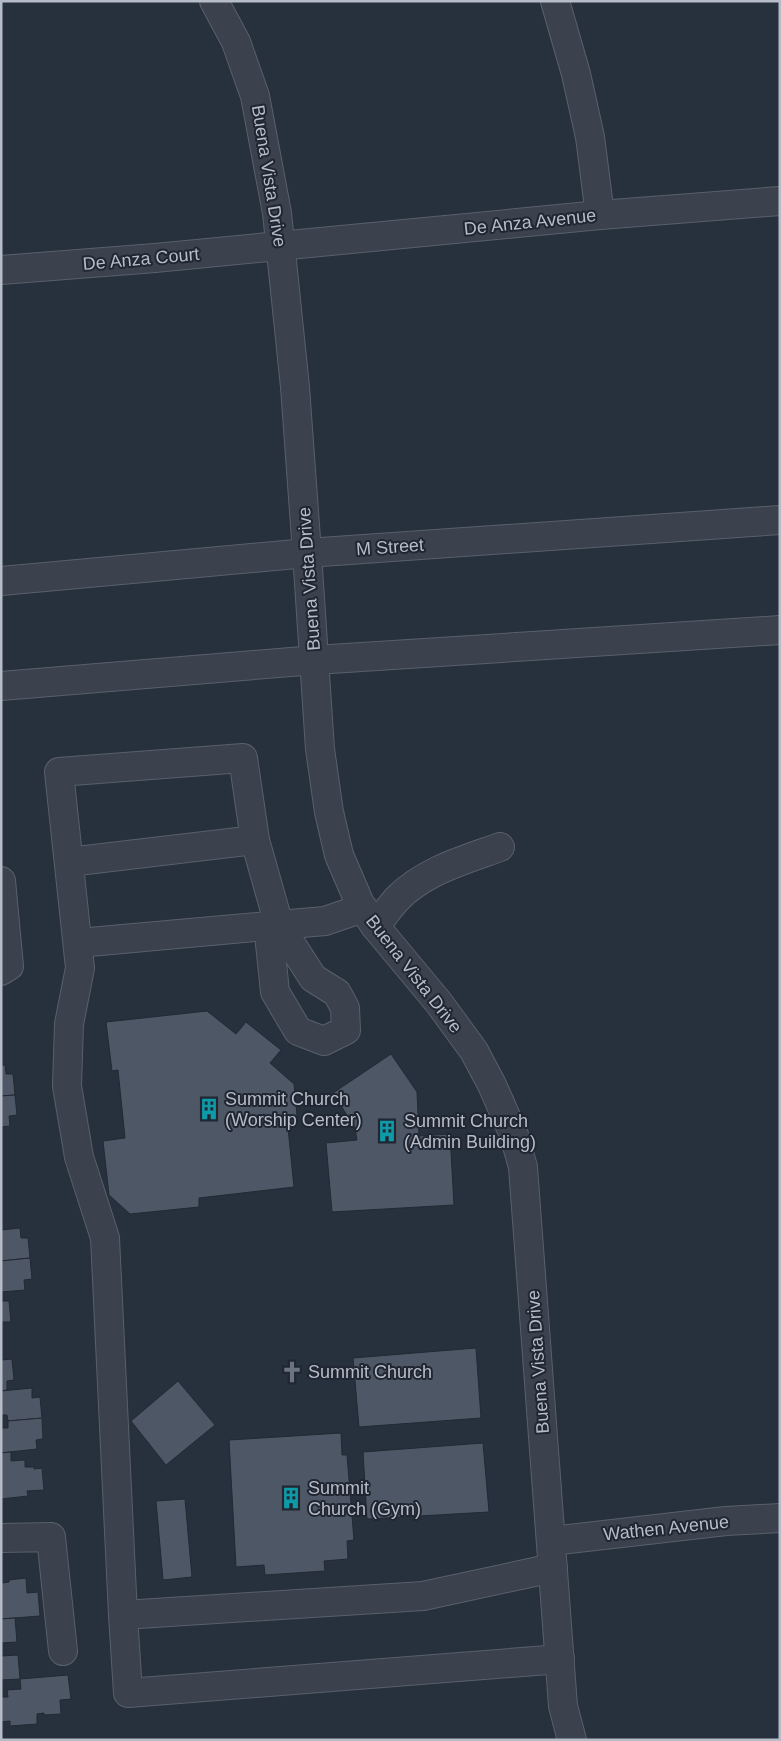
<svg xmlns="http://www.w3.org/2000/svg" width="781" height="1741" font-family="Helvetica,sans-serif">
<rect width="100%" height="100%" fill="#27303d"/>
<g fill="#4e5765" stroke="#222934">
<polygon points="207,1011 236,1034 246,1022 281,1050 270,1063 294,1084 298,1126 288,1128 294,1187 199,1198 199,1207 130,1214 109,1195 103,1141 125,1138 118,1070 112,1071 106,1022"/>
<polygon points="391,1054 417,1092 419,1136 450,1134 454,1205 332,1212 326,1143 357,1140 355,1128 333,1093"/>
<polygon points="1,1065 5,1065 6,1074 13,1074 15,1095 1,1096"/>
<polygon points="15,1095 17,1115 9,1116 10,1126 1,1127 1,1096"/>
<polygon points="20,1228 21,1238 28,1238 30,1258 1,1261 1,1230"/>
<polygon points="30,1258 32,1279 24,1280 25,1290 1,1292 1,1261"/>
<polygon points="1,1292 2,1301 9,1301 11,1322 1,1322"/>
<polygon points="476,1348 481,1418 359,1427 353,1358"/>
<polygon points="12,1359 14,1380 7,1381 7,1390 1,1391 1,1360"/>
<polygon points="178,1381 215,1425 166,1465 131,1421"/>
<polygon points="32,1388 32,1398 40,1397 42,1418 8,1421 7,1415 1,1415 1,1391"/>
<polygon points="42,1418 43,1439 36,1440 37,1449 1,1453 1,1428 8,1428 8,1421"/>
<polygon points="341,1433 342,1455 347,1455 354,1540 347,1541 348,1559 324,1561 325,1571 265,1575 264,1565 236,1567 229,1440"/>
<polygon points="483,1443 489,1512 367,1519 363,1452"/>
<polygon points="11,1452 11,1461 25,1460 25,1467 34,1467 34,1469 42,1468 44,1490 27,1491 28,1496 1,1499 1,1453"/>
<polygon points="185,1499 192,1577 163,1580 156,1501"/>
<polygon points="1,1577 2,1583 9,1582 9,1580 26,1578 27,1593 38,1592 40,1616 1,1619"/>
<polygon points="15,1618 17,1642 1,1643 1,1619"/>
<polygon points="18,1655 20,1679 1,1680 1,1656"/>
<polygon points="68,1675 71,1699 60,1700 61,1714 44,1715 44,1713 37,1714 37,1724 10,1726 10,1721 1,1722 1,1697 8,1697 7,1690 21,1689 20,1679"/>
</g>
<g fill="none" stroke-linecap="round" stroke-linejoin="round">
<g stroke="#59606b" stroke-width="30">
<g id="minor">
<polyline points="214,1 236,42 255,96 277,213 295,387 307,553 320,749 329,812 339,855 360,904 375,926 439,1003 474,1051 492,1085 514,1135 523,1167 563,1706 572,1740"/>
<polyline points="555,1 576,74 590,137 600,215"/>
<polyline points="1,270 155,258 600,215 780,201"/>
<polyline points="1,581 307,553 780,520"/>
<polyline points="1,686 315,660 780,630"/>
<polyline points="69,862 255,840 243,758 59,772 80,968 69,1024 67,1086 79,1157 105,1238 123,1615"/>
<polyline points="1,881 9,966 1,971"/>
<polygon points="279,925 313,978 337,993 345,1008 346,1030 324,1041 298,1031 275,992 270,944"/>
<polyline points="279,925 325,921 363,908"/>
<path d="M375 926C382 918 389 908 397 899 424 871 464 860 500 847"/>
<polyline points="78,943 279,925 255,840"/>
<polyline points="1,1538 51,1537 63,1651"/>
<polyline points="551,1541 726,1521 780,1518"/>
<polyline points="553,1568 423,1596 123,1615 128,1693 560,1659"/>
</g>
</g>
<use href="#minor" stroke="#3b424d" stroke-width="28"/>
</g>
<defs>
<g id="building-bare" transform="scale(1.725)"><path d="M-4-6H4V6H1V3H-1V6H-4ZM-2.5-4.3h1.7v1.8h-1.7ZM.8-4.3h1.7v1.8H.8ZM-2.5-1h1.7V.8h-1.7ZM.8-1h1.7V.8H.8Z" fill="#0f9aa8" stroke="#202732" stroke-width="2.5" paint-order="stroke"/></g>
<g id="church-bare" transform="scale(1.725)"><path d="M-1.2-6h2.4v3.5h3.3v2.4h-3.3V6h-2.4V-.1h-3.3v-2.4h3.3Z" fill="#6b7280" stroke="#202732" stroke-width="2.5" paint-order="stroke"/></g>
</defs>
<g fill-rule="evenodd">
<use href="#building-bare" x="209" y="1109"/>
<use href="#building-bare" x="387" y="1131"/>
<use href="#church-bare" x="292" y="1372"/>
<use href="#building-bare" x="291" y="1498"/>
</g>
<g text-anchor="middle" stroke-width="4" stroke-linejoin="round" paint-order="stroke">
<g font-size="18" fill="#b7bdc8" stroke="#202732">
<text transform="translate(269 176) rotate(81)" y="6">Buena Vista Drive</text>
<text transform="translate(530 222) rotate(-6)" y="6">De Anza Avenue</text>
<text transform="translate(141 259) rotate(-5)" y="6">De Anza Court</text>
<text transform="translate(390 547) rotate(-4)" y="6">M Street</text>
<text transform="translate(309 579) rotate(-94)" y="6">Buena Vista Drive</text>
<text transform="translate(414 974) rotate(52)" y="6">Buena Vista Drive</text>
<text transform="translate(538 1362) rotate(-94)" y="6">Buena Vista Drive</text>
<text transform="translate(666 1528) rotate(-6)" y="6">Wathen Avenue</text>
</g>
<g font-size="18" fill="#b7bdc8" stroke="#202732" text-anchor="start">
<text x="225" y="1105">Summit Church<tspan x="225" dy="21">(Worship Center)</tspan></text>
<text x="404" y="1127">Summit Church<tspan x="404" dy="21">(Admin Building)</tspan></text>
<text x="308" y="1378">Summit Church</text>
<text x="308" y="1494">Summit<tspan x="308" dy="21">Church (Gym)</tspan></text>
</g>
</g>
<rect width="781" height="1741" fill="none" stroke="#b7bdc8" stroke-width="5"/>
</svg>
